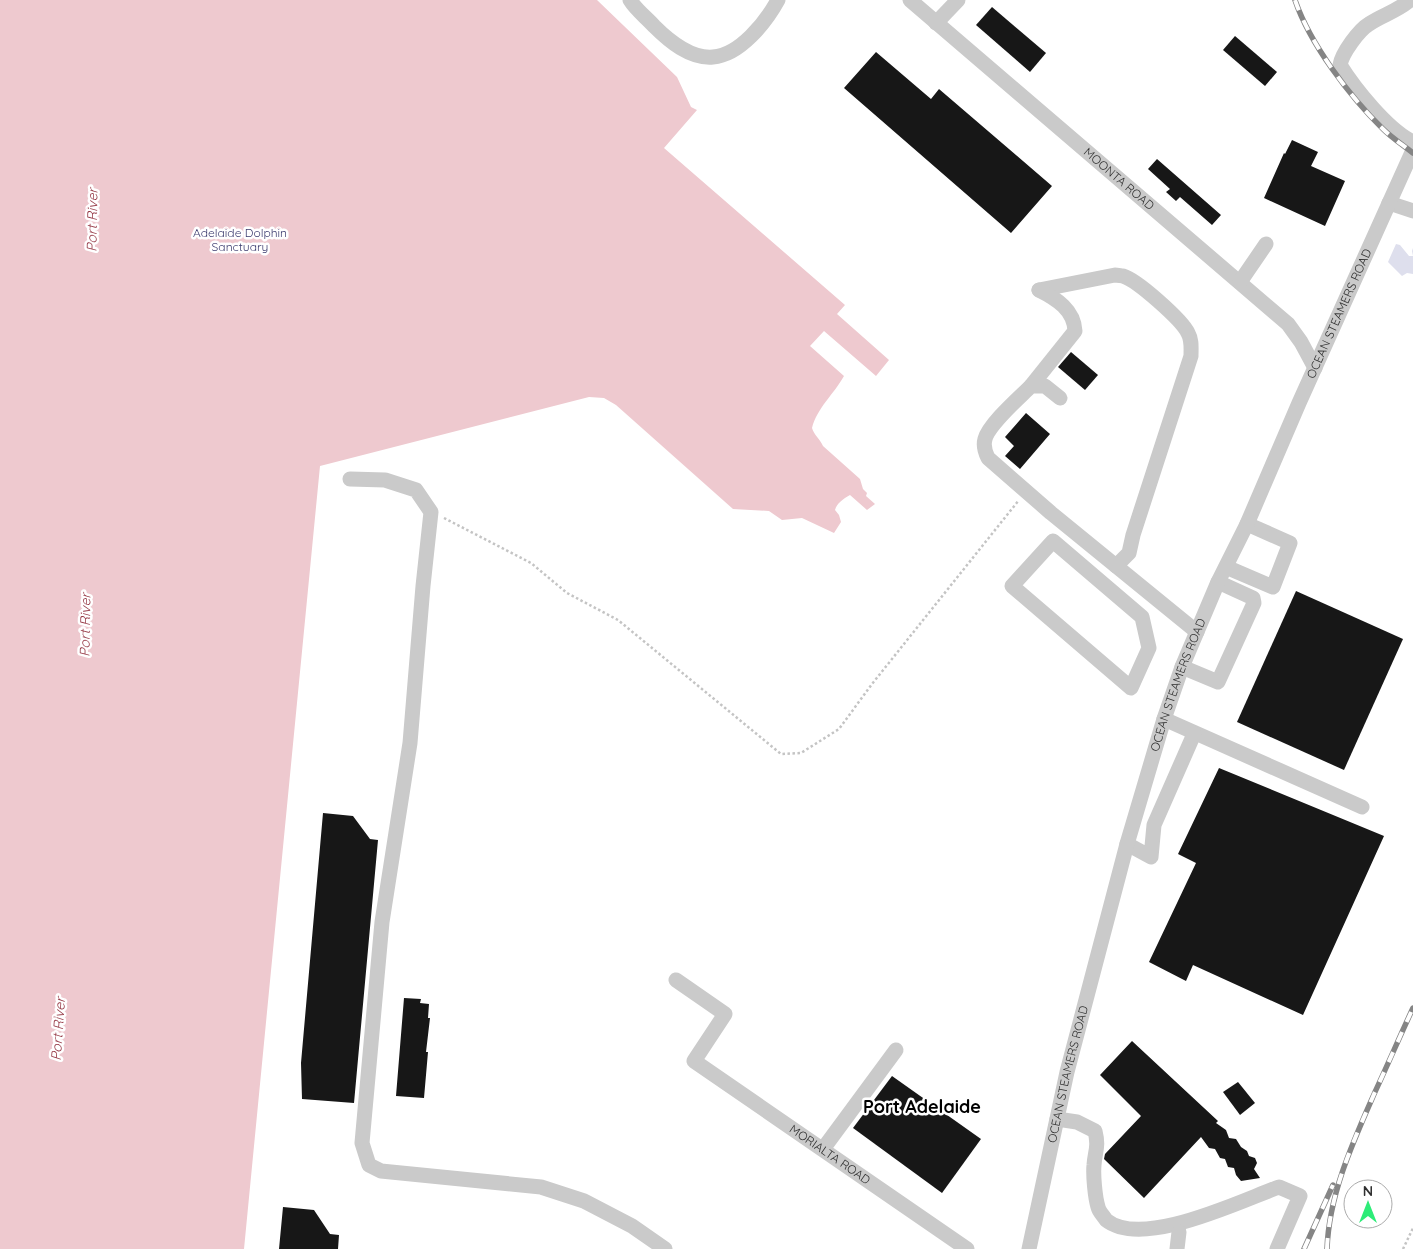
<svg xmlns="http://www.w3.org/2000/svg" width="1413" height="1249" font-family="Quicksand,sans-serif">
<rect width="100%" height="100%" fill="#fff"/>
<polygon fill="#dedfed" points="1396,244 1400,245 1409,256 1413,256 1412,251 1413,248 1413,274 1407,273 1402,276 1388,262"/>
<path fill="#eec9cf" d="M0 0H597L677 77 691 107 697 110 664 148 845 305 837 314 889 360 876 376 824 331 810 346 844 376C834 394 817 408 812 428 814 435 820 439 823 446L860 479 863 489 867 493 866 496 875 504 867 510 850 495C843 499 837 503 835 510L839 515 841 522 834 533 802 518 782 520 769 511 733 509 616 405 604 398 589 397 320 466 244 1249H0Z"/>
<g fill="#171717">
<polygon points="992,7 1046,53 1030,72 976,25"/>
<polygon points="1235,36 1277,72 1265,86 1223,50"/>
<polygon points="876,52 931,99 939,89 1052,186 1011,233 844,88"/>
<polygon points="1292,140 1318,152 1311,166 1345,181 1325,226 1264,198 1284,153 1285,154"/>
<polygon points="1157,159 1221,215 1212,225 1180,197 1176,201 1166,192 1170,189 1148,169"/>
<polygon points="1071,352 1098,375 1085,390 1058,367"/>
<polygon points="1026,413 1050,434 1020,469 1005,456 1014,446 1005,437"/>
<polygon points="1296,591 1403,639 1344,770 1237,722"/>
<polygon points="1219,768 1384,836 1303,1015 1193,965 1186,981 1149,962 1196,863 1178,854"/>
<polygon points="323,813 353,816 370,839 378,840 354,1103 302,1099 301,1063"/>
<polygon points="404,998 421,999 420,1003 429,1004 428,1018 430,1018 426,1052 428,1052 424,1098 396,1096"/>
<polygon points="1132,1041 1218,1121 1216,1123 1226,1130 1229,1138 1236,1139 1241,1147 1247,1151 1249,1156 1255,1158 1257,1163 1254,1169 1260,1178 1241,1181 1236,1175 1234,1168 1228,1167 1225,1159 1220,1158 1215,1149 1209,1148 1201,1137 1144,1198 1104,1159 1105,1154 1141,1116 1100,1075"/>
<polygon points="892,1076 981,1139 942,1193 853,1128"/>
<polygon points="1238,1082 1255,1103 1240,1115 1223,1092"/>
<polygon points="283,1207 314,1210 330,1234 339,1235 338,1249 279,1249"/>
</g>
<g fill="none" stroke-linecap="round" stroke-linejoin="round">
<g stroke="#c4c4c4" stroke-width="2.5" stroke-dasharray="2.5 2.5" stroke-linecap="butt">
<polyline points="444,518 531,563 567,593 618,620 781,754 801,753 839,729 872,684 1019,500"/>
<polyline points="1403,1249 1413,1228"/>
</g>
<g stroke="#cacaca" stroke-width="15">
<path d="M630 0C636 10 646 17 654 26 669 41 690 59 713 57 740 55 766 22 778 0"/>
<path id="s1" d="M910 0 1288 324 1301 342 1315 368"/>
<path d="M1410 0C1398 11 1382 15 1369 24 1359 30 1342 53 1340 65 1355 89 1388 130 1413 142"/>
<polyline points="936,23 958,0"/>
<polyline points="1389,203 1413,211"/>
<polyline points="1240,282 1266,244"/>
<path d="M1039 290 1115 275C1117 275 1122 276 1123 276 1137 280 1182 320 1188 333 1192 340 1191 348 1191 356L1133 535 1129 553 1116 566"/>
<path d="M1031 386 1075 331C1074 310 1057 299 1039 290"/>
<path d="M1060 398 1045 386H1031C1019 398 989 424 985 439 983 446 985 452 988 458L1051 513 1197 632"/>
<polyline points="350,479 385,480 416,490 431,512 423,586 410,743 382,922 362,1143 369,1165 381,1171 541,1187 584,1201 632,1226 665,1249"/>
<polygon points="1053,541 1142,617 1149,648 1131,688 1012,586"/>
<polyline points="1226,567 1273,587 1290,543 1247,524"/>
<polyline points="1182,667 1218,682 1254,603 1253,598 1218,582"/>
<polyline points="1164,719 1362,807"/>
<polyline points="1127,844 1151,857 1154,825 1194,734"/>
<path id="s2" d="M676 980 725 1014 694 1061 967 1249"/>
<path d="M1057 1119 1077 1122 1095 1131C1099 1147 1095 1151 1094 1165 1093 1175 1095 1197 1098 1207 1099 1212 1104 1216 1106 1220 1142 1249 1238 1202 1279 1187L1300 1196 1277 1249"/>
<polyline points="823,1149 896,1050"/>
<path id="s3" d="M1029 1249 1067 1072 1127 844 1164 719 1182 667 1218 582 1247 524 1299 403 1413 150"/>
<polyline points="1177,1249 1179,1232"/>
</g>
<g stroke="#858585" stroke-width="5.5">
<g id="rail">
<path d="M1295 0C1310 44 1350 97 1383 129 1392 138 1403 145 1413 153"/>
<polyline points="1304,1249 1333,1185"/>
<path d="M1327 1249C1329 1194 1353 1142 1375 1092 1388 1064 1400 1036 1413 1008"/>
</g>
</g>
<use href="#rail" stroke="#fff" stroke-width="4" stroke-dasharray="11" stroke-linecap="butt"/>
</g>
<g text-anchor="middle" stroke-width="5" stroke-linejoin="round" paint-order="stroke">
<g font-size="12" fill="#303030" stroke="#fff">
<text dy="4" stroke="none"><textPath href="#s1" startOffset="275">MOONTA ROAD</textPath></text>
<text dy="4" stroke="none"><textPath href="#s3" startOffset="989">OCEAN STEAMERS ROAD</textPath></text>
<text dy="4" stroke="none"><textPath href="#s3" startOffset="584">OCEAN STEAMERS ROAD</textPath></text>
<text dy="4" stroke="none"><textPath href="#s3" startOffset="179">OCEAN STEAMERS ROAD</textPath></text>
<text dy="4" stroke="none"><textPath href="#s2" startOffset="281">MORIALTA ROAD</textPath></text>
</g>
<g font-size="12" fill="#3b3b6e" stroke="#fff">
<text x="240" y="237">Adelaide Dolphin<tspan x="240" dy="14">Sanctuary</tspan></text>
</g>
<g font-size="14" font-style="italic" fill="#963a47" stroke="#fff">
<text transform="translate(92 220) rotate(-89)" y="5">Port River</text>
<text transform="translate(85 625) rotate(-89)" y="5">Port River</text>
<text transform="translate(58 1029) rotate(-86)" y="5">Port River</text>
</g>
<g font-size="18" font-weight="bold" fill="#000" stroke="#fff">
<text x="922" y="1113">Port Adelaide</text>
</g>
</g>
<g transform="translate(1368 1204)"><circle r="24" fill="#ffffff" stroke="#acacac"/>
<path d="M0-4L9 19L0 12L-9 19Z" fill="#2dec78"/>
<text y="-8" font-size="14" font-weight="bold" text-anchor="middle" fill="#303030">N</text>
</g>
</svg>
